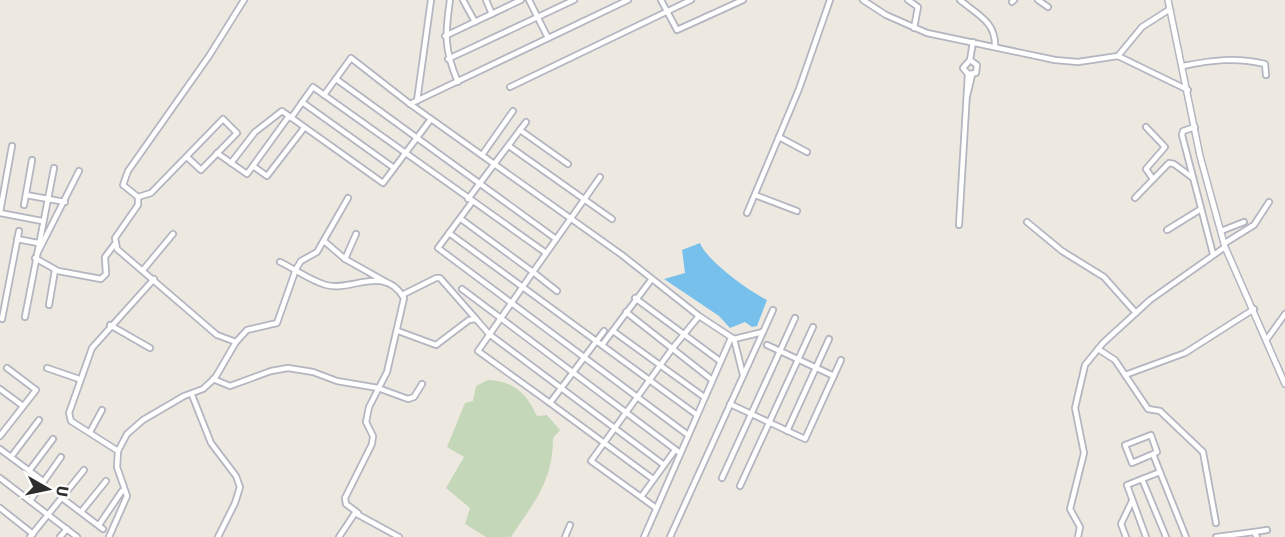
<svg xmlns="http://www.w3.org/2000/svg" width="1285" height="537" font-family="'Fira Sans',sans-serif">
<rect width="100%" height="100%" fill="#eee9e0"/>
<path fill="#c4d7b8" d="M488 380C514 381 527 394 537 416L547 415 560 430 553 438C553 482 534 502 511 537H486L465 524 470 508 446 488 464 457 447 447 465 403 473 401 476 386Z"/>
<path fill="#77c0ec" d="M700 243C707 261 749 291 767 300L757 326 752 327 745 322 730 328 719 316 664 279 685 273 682 250Z"/>
<g fill="none" stroke-linecap="round" stroke-linejoin="round">
<g stroke="#b3b5c0" stroke-width="8">
<g id="minor">
<path d="M450 0C445 34 444 50 458 82"/>
<polyline points="463,0 475,22"/>
<polyline points="486,0 492,14"/>
<polyline points="529,0 548,38"/>
<polyline points="661,0 677,30 743,0"/>
<polyline points="863,0 886,15 927,33 1055,60 1078,62 1118,56 1188,90"/>
<polyline points="908,0 918,7 914,28"/>
<path d="M960 0C978 15 996 22 995 47"/>
<polyline points="1038,0 1048,7"/>
<polyline points="1012,2 1014,0"/>
<polyline points="445,36 521,0"/>
<polyline points="1118,56 1142,27 1170,9"/>
<polyline points="448,59 574,0"/>
<polyline points="970,60 977,65 976,73 968,74 963,68 970,60 973,42"/>
<path d="M1183 66C1212 60 1236 57 1265 64L1266 75"/>
<polyline points="336,79 556,239"/>
<polyline points="510,87 691,0"/>
<polyline points="324,95 351,58 410,104 622,255 699,316 734,339"/>
<polyline points="967,96 972,75"/>
<polyline points="417,101 431,0"/>
<polyline points="302,102 394,168"/>
<polyline points="410,104 628,0"/>
<polyline points="291,118 313,87 546,253"/>
<polyline points="1146,127 1165,147 1146,169 1153,179"/>
<polyline points="1195,127 1183,131 1182,135 1213,254"/>
<polyline points="520,130 568,164"/>
<polyline points="779,137 807,152"/>
<polyline points="509,146 612,219"/>
<polyline points="217,153 247,174 289,116"/>
<polyline points="482,155 513,111"/>
<polyline points="187,157 201,170 237,133 223,119 151,193 138,197 123,185 128,171 209,56 244,0"/>
<polyline points="231,163 255,132 282,111 383,183 431,119"/>
<polyline points="253,166 267,176 304,128"/>
<polyline points="26,195 65,202"/>
<polyline points="755,195 797,211"/>
<polyline points="138,197 138,205 115,238 117,249 217,335 236,342 247,330 277,323 296,269 301,261 317,252 348,198"/>
<polyline points="1135,198 1169,163 1174,164 1193,178"/>
<polyline points="468,199 526,122"/>
<polyline points="472,202 438,248 688,435"/>
<polyline points="24,205 32,160"/>
<polyline points="0,212 12,146"/>
<polyline points="0,213 42,221"/>
<polyline points="747,213 799,89 830,0"/>
<polyline points="461,219 533,272 600,177"/>
<polyline points="1027,222 1062,251 1104,277 1136,313"/>
<polyline points="959,225 968,74"/>
<polyline points="1167,230 1201,209"/>
<polyline points="1221,231 1244,222"/>
<polyline points="449,233 697,415"/>
<polyline points="17,239 38,243"/>
<polyline points="324,241 345,259 386,282"/>
<polyline points="1225,243 1254,225 1269,202"/>
<polyline points="37,254 79,171"/>
<polyline points="35,258 58,271 101,279 106,274 105,257 114,245"/>
<polyline points="345,259 356,234"/>
<path d="M280 262C295 269 311 281 326 285 352 292 384 264 404 298L387 372 369 407 366 422 373 436 372 444 345 498 346 504 358 513"/>
<polyline points="143,270 173,234"/>
<polyline points="462,289 680,453"/>
<polyline points="557,291 533,272 478,351 550,403 604,331"/>
<polyline points="402,295 436,278 440,278 476,319"/>
<polyline points="635,298 720,361"/>
<polyline points="49,305 55,270"/>
<polyline points="626,312 711,379"/>
<polyline points="25,317 54,168"/>
<polyline points="2,319 19,231"/>
<polyline points="110,325 150,348"/>
<polyline points="398,331 436,345 469,320 476,319 489,334 664,465"/>
<polyline points="613,331 704,397"/>
<polyline points="1267,339 1285,314"/>
<polyline points="602,345 651,280"/>
<polyline points="767,345 834,376"/>
<polyline points="1098,349 1115,360 1148,409 1160,411 1203,452 1216,523"/>
<polyline points="47,368 79,379"/>
<polyline points="743,375 734,339 763,332"/>
<polyline points="1125,375 1185,353 1254,309"/>
<polyline points="213,379 230,386 271,371 288,368 313,372 337,381 378,388 408,399 414,397 422,384"/>
<polyline points="0,389 23,406"/>
<polyline points="192,395 211,443 236,476 240,487 235,503 218,537"/>
<polyline points="550,403 653,479"/>
<polyline points="730,404 805,439 841,360"/>
<polyline points="787,431 829,339"/>
<polyline points="90,432 102,410"/>
<polyline points="0,436 36,390 7,368"/>
<polyline points="0,449 43,481"/>
<polyline points="675,450 641,497 591,461 672,349 699,316"/>
<polyline points="118,451 127,434 143,420 184,396 203,389 215,378 236,342"/>
<polyline points="1153,454 1132,463 1125,445 1151,435 1157,452 1153,454 1160,472 1142,479 1166,537"/>
<polyline points="11,457 39,420"/>
<polyline points="29,471 53,439"/>
<polyline points="1160,472 1186,537"/>
<polyline points="0,478 77,537"/>
<polyline points="722,478 795,318"/>
<polyline points="1142,479 1127,485 1146,537"/>
<polyline points="740,486 813,327"/>
<polyline points="641,497 656,508"/>
<polyline points="62,498 103,529"/>
<polyline points="30,501 61,457"/>
<polyline points="0,508 33,534"/>
<polyline points="81,512 106,481"/>
<polyline points="99,525 122,491"/>
<polyline points="30,537 84,470"/>
<polyline points="60,537 67,529"/>
<polyline points="109,537 127,496 117,467 118,451 71,421 69,413 92,348 154,279"/>
<polyline points="339,537 355,513 399,537"/>
<polyline points="565,537 570,525"/>
<polyline points="644,537 731,338"/>
<polyline points="670,537 773,310"/>
<polyline points="1078,537 1080,527 1070,509 1084,453 1075,408 1085,365 1103,343 1150,300 1225,247"/>
<polyline points="1126,537 1121,524 1132,501"/>
<polyline points="1216,537 1254,532"/>
<polyline points="1257,537 1254,532 1267,530"/>
</g>
</g>
<g stroke="#b3b5c0" stroke-width="8">
<polyline id="tertiary" points="1168,0 1200,156 1225,247 1285,384"/>
</g>
<use href="#minor" stroke="#fff" stroke-width="4.5"/>
<use href="#tertiary" stroke="#fff" stroke-width="5"/>
</g>
<g transform="translate(48 489) rotate(99)" stroke="#ffffff" stroke-width="4.5" paint-order="stroke">
<path d="M0-4.5L10 22L0 15L-10 22Z" fill="#2d2d2d"/>
<text y="-9" font-size="16" font-weight="bold" text-anchor="middle" fill="#2d2d2d">U</text>
</g>
</svg>
